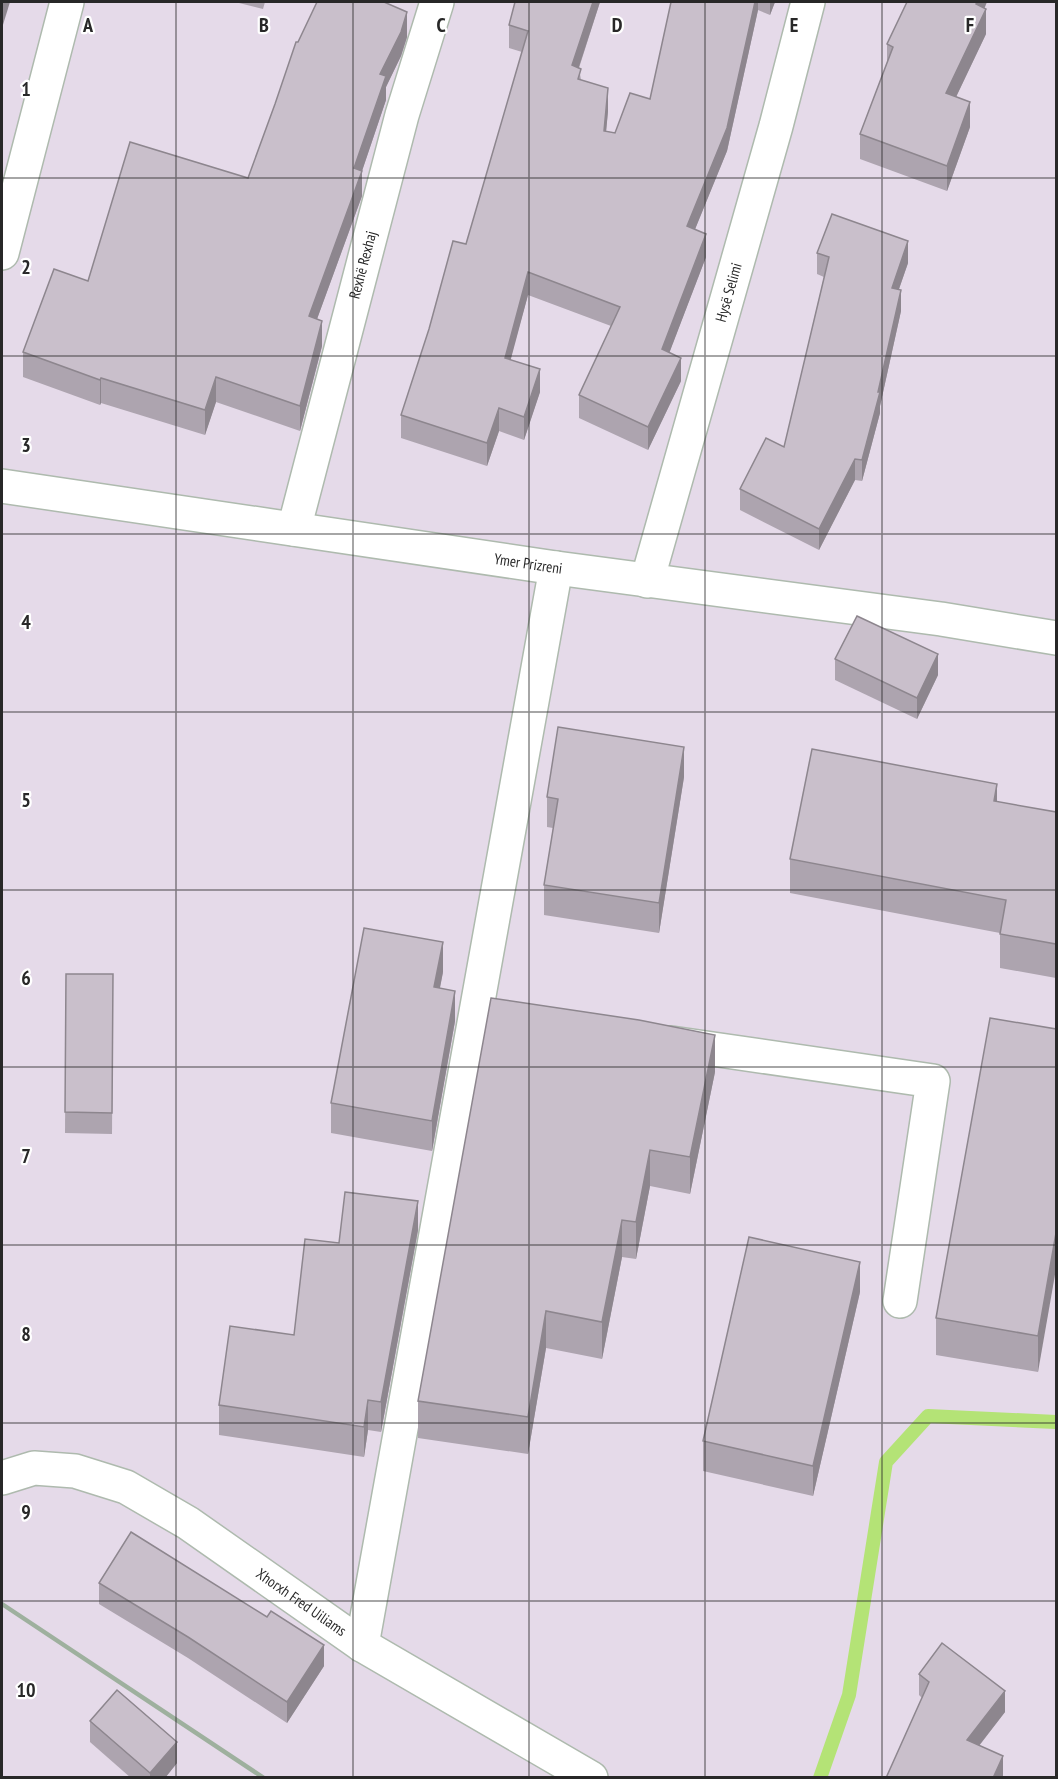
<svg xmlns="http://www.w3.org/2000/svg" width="1058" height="1779" font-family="'PT Sans Narrow',sans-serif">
<rect width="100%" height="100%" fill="#e5dae9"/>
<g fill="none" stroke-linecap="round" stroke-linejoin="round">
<polyline stroke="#b4e376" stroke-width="14" points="820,1778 849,1695 886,1462 928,1416 1056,1422"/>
<g stroke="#aebaae" stroke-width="36">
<g id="minor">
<polyline points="2,253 67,2"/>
<path id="s1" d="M2 486 556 568 941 619 1056 638"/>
<path id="s2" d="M294 529 402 115 437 2"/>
<path id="s3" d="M647 581 776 126 808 2"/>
<polyline points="671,1043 933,1081 900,1301"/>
<path id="s4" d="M2 1478 34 1468 75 1471 126 1487 188 1523 362 1645 591 1778"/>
<polyline points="362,1645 556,568"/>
</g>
</g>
<use href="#minor" stroke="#fff" stroke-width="33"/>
<polyline stroke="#9eb09e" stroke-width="4.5" points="2,1604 264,1778"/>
</g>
<g fill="#ada4af">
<polygon points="235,2 265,2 263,9"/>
<polygon points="515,2 600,2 579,68 581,80 608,111 606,131 615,133 650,99 671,2 775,2 770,15 758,10 727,151 695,229 706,257 669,353 681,381 648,450 579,418 579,395 611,326 528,295 510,360 540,392 524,440 499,431 487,466 401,438 401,415 466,244 522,52 509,48 509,25"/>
<polygon points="984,8 986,34 956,97 970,127 947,191 860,159 860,134 887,64 887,44"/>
<polygon points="407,37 401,56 386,87 386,100 362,171 362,196 317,319 322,346 300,431 216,402 205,435 101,403 100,405 23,377 23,352 88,281 248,178 298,42"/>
<polygon points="817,253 908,263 899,289 901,311 880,406 880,413 862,481 855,480 819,550 740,510 740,489 784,447 824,277 817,274"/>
<polygon points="835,659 938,675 917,719 835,680"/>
<polygon points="684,777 659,933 544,915 544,885 553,828 547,827 547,797"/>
<polygon points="997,802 1056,812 1056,978 1000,968 1000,933 790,893 790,859"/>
<polygon points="443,972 440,988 455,1021 432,1151 331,1133 331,1103"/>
<polygon points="66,974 113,974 112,1134 65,1133"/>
<polygon points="1056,1029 1038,1372 936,1355 936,1318"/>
<polygon points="715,1072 690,1194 650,1186 636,1259 622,1257 602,1359 546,1348 528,1454 418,1438 418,1401"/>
<polygon points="418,1230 381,1432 368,1430 364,1457 219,1435 219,1405 294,1335 339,1243"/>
<polygon points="860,1292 813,1496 703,1471 703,1441"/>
<polygon points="99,1583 324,1666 287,1723 188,1658 99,1604"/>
<polygon points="919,1674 1005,1712 979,1746 1003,1777 919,1695"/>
<polygon points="90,1721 177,1763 165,1778 131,1778 90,1742"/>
</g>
<g fill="#8d868e">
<polygon points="2,2 10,2 2,28"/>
<polygon points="593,2 600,2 572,88 572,65"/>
<polygon points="755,2 758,2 758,10 727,151 687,249 687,226"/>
<polygon points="770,2 775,2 770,15"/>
<polygon points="977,2 987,2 976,29 976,4"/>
<polygon points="986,9 986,34 946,118 946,93"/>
<polygon points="407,12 407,37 401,56 386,87 386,100 362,171 362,196 309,341 309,316 354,168 380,74"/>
<polygon points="608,88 608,111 604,154 604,131"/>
<polygon points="970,102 970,127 947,191 947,166"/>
<polygon points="706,234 706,257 662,372 662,349"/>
<polygon points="908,241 908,263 892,309 892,288"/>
<polygon points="528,272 528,295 505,381 505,358"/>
<polygon points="901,290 901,311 880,406 880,413 862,481 862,460"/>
<polygon points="322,321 322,346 300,431 300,406"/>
<polygon points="681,358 681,381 648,450 648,427"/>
<polygon points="540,369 540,392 524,440 524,417"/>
<polygon points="216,377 216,402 205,435 205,410"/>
<polygon points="101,378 101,403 100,405 100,380"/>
<polygon points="499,408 499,431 487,466 487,443"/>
<polygon points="855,459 855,480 819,550 819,529"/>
<polygon points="938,654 938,675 917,719 917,698"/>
<polygon points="684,747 684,777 659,933 659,903"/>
<polygon points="997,784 997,818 994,801"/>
<polygon points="443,942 443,972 434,1017 434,987"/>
<polygon points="455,991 455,1021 432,1151 432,1121"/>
<polygon points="715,1035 715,1072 690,1194 690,1157"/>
<polygon points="650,1150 650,1186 636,1259 636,1222"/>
<polygon points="418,1201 418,1230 381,1432 381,1402"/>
<polygon points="622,1220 622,1257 602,1359 602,1322"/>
<polygon points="1056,1233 1056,1269 1038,1372 1038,1336"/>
<polygon points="860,1262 860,1292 813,1496 813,1466"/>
<polygon points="546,1311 546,1348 528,1454 528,1417"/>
<polygon points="368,1400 368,1430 364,1457 364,1427"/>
<polygon points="324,1645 324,1666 287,1723 287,1702"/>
<polygon points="1005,1691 1005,1712 967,1761 967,1740"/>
<polygon points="177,1742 177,1763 165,1778 150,1778 150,1773"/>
<polygon points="1003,1756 1003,1777 993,1778"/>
</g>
<g fill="#c9bfcb" stroke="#8d868e" stroke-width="1.5">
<polygon points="317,2 384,2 407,12 401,32 380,74 386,76 354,168 362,171 309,316 322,321 300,406 216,377 205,410 101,378 100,380 23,352 54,269 88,281 130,142 248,178 275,104 296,42 298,42"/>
<polygon points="515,2 593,2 572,65 581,69 578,79 608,88 604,131 615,133 630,93 650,99 671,2 755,2 727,128 687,226 706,234 662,349 681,358 648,427 579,395 620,307 528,272 505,358 540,369 524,417 499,408 487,443 401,415 429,329 453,241 466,244 528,31 509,25"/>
<polygon points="907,2 977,2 976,4 986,9 946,93 970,102 947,166 860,134 893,47 887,44"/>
<polygon points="832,214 908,241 892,288 901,290 878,392 880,392 862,460 855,459 819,529 740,489 766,438 784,447 829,257 817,253"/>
<polygon points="857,616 938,654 917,698 835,659"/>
<polygon points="558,727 684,747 659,903 544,885 558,799 547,797"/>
<polygon points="812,749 997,784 994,801 1056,812 1056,944 1000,934 1006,900 790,859"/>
<polygon points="364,928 443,942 434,987 455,991 432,1121 331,1103"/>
<polygon points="66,974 113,974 112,1113 65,1112"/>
<polygon points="491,998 639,1020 715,1035 690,1157 650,1150 636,1222 622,1220 602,1322 546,1311 528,1417 418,1401"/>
<polygon points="990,1018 1056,1029 1056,1233 1038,1336 936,1318"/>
<polygon points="345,1192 418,1201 381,1402 368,1400 364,1427 219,1405 230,1326 294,1335 305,1239 339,1243"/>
<polygon points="749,1237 860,1262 813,1466 703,1441"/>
<polygon points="131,1532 267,1617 271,1611 324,1645 287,1702 188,1637 99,1583"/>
<polygon points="942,1643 1005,1691 967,1740 1003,1756 993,1778 886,1778 929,1682 919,1674"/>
<polygon points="117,1690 177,1742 150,1773 90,1721"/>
</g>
<path fill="none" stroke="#282828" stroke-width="1.5" stroke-opacity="0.55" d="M176 2V1778M353 2V1778M529 2V1778M705 2V1778M882 2V1778M2 178H1056M2 356H1056M2 534H1056M2 712H1056M2 890H1056M2 1067H1056M2 1245H1056M2 1423H1056M2 1601H1056"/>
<g text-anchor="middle" stroke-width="4.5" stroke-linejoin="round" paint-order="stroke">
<g font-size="15" fill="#282828" stroke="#fff">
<text dy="5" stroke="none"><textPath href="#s2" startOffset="273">Rexhë Rexhaj</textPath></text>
<text dy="5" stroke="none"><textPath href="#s3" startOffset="300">Hysë Selimi</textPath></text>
<text dy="5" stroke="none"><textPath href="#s1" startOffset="532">Ymer Prizreni</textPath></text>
<text dy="5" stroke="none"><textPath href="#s4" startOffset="338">Xhorxh Fred Uiliams</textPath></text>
</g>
</g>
<g font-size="20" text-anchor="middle" font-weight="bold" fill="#282828" stroke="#fff" stroke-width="4.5" stroke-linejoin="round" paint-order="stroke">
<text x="88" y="32">A</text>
<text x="264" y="32">B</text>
<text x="441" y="32">C</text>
<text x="617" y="32">D</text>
<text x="794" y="32">E</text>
<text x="970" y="32">F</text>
<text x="26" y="96">1</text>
<text x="26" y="274">2</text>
<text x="26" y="452">3</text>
<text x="26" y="629">4</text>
<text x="26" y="807">5</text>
<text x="26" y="985">6</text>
<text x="26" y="1163">7</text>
<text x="26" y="1341">8</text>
<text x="26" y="1519">9</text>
<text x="26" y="1697">10</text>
</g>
<rect width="1058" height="1779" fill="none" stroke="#282828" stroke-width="6"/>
</svg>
